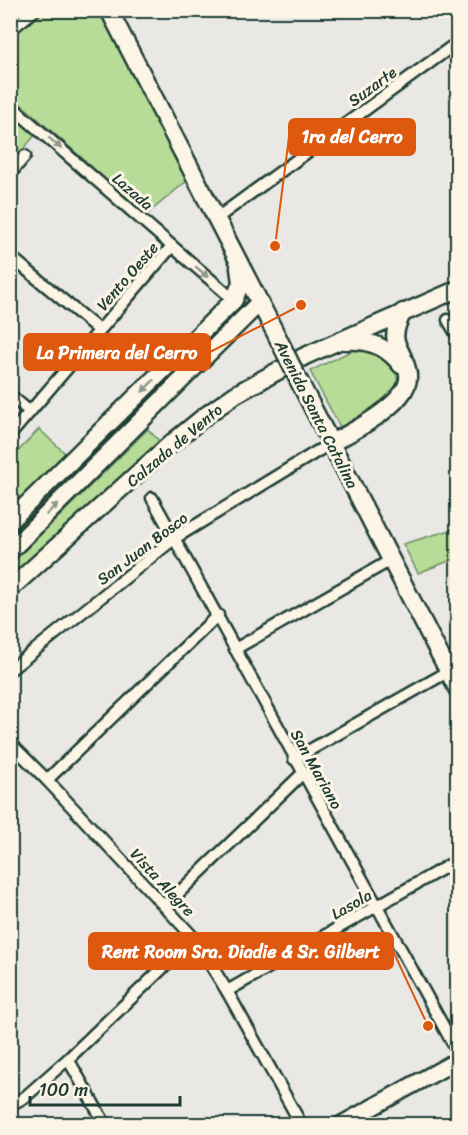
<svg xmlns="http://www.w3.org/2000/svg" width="468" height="1135" font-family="Sriracha,sans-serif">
<rect width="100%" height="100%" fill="#eae8e4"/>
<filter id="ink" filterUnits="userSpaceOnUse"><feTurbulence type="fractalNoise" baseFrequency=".0167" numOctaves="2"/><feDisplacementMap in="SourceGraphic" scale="12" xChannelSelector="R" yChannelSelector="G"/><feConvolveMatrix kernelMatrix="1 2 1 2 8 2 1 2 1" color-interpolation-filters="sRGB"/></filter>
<g filter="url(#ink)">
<g fill="#b7dc97" stroke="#6b8c66" stroke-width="1.5">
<polygon points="43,11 100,11 189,179 146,215 11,95 11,36"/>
<polygon points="11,112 36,134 11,164"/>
<polygon points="225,325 11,543 11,535"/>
<path d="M355 349C364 349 375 348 382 353 397 364 403 383 391 398 386 405 376 409 369 414 359 420 351 426 340 427L310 371Z"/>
<polygon points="39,429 67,455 11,511 10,460"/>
<polygon points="148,429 160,442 30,561 11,574 11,564"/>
<polygon points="457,528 457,558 418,573 403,544"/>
</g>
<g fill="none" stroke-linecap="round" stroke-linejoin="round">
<g stroke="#1f3d34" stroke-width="15">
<g id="minor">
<polyline points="10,30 35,10"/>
<polyline points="10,105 234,300"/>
<polyline points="10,174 25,156"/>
<polyline points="217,218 458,42"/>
<polyline points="10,256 100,331"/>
<polyline points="448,320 458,337"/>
<polyline points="10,395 30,412"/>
<polyline points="10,435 172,246"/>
<polyline points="152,498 458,1053"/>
<polyline points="235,649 391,560"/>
<polyline points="10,670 175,538 331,443"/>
<polyline points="10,743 47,780 194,938 227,991 301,1124"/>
<polyline points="294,759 458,666"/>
<polyline points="47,780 218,615"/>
<polyline points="165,906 302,774"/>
<polyline points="227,991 458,860"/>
<polyline points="68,1059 105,1124"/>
<polyline points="10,1105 25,1097 68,1059 194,938"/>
</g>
</g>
<g stroke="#1f3d34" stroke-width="20">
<polyline id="secondary" points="342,1124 458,1060"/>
</g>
<g stroke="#1f3d34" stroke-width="21">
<g id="primary">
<polyline points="109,10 278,338"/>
<path d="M345 341C368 339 387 346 401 365"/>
<polyline points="300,383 458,690"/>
<path d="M331 443C352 432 412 402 408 374 403 344 385 346 403 312"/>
<polyline points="10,521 234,300 241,283 239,268"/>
<polyline points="10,551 259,303"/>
<polyline points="10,589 167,447 205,416 236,394 305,356 458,289"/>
</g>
</g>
<use href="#minor" stroke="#fcf5e5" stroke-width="10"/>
<use href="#secondary" stroke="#fcf5e5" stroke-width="15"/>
<use href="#primary" stroke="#fcf5e5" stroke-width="16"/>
<g stroke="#1f3d34" stroke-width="21" stroke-linecap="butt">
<polyline id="primary-bridge" points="278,338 300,383"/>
</g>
<use href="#primary-bridge" stroke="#fcf5e5" stroke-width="16"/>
</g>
<defs><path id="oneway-solid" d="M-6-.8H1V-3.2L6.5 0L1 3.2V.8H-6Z" transform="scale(1.5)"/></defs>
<g fill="#8e998c">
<use href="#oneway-solid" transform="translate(55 143) rotate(41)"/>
<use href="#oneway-solid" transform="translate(202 272) rotate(41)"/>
<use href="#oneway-solid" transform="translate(148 386) rotate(135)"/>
<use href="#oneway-solid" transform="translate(52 509) rotate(-45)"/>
</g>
</g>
<g text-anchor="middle" stroke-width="6" stroke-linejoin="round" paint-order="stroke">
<g font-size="16" fill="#1f3d34" stroke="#fcf5e5">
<text transform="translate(372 86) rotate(-36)" y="6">Suzarte</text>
<text transform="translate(133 191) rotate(41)" y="6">Lazada</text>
<text transform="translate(127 276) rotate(-49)" y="6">Vento Oeste</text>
<text transform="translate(317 414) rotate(63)" y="6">Avenida Santa Catalina</text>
<text transform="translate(174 445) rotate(-40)" y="6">Calzada de Vento</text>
<text transform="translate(142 548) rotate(-37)" y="6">San Juan Bosco</text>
<text transform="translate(317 769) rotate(61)" y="6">San Mariano</text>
<text transform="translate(163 882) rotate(47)" y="6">Vista Alegre</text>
<text transform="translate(351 904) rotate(-30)" y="6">Lasola</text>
</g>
</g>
<path fill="none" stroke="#de580e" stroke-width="2" d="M275 246L289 137M301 305L210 352M428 1026L393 951"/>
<g fill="#de580e" stroke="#fcf5e5" stroke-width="2">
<circle cx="275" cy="246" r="6"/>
<circle cx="301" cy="305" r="6"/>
<circle cx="428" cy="1026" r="6"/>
</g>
<g fill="#de580e" stroke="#de580e" stroke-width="2">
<rect x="289" y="119" width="126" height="36" rx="6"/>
<rect x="24" y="334" width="186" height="36" rx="6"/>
<rect x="89" y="933" width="304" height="36" rx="6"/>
</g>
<g font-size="18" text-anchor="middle" font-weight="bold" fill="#fff">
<text x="352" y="143">1ra del Cerro</text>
<text x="117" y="359">La Primera del Cerro</text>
<text x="241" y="958">Rent Room Sra. Diadie &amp; Sr. Gilbert</text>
</g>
<rect width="468" height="1135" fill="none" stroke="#fcf5e5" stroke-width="36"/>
<rect x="18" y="18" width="432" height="1099" fill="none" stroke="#1f3d34" stroke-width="2" filter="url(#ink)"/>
<path d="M30 1096v9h150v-9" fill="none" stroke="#1f3d34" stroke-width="3"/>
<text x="39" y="1096" font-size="18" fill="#1f3d34" stroke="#fcf5e5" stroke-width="4.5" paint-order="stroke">100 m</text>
</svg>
